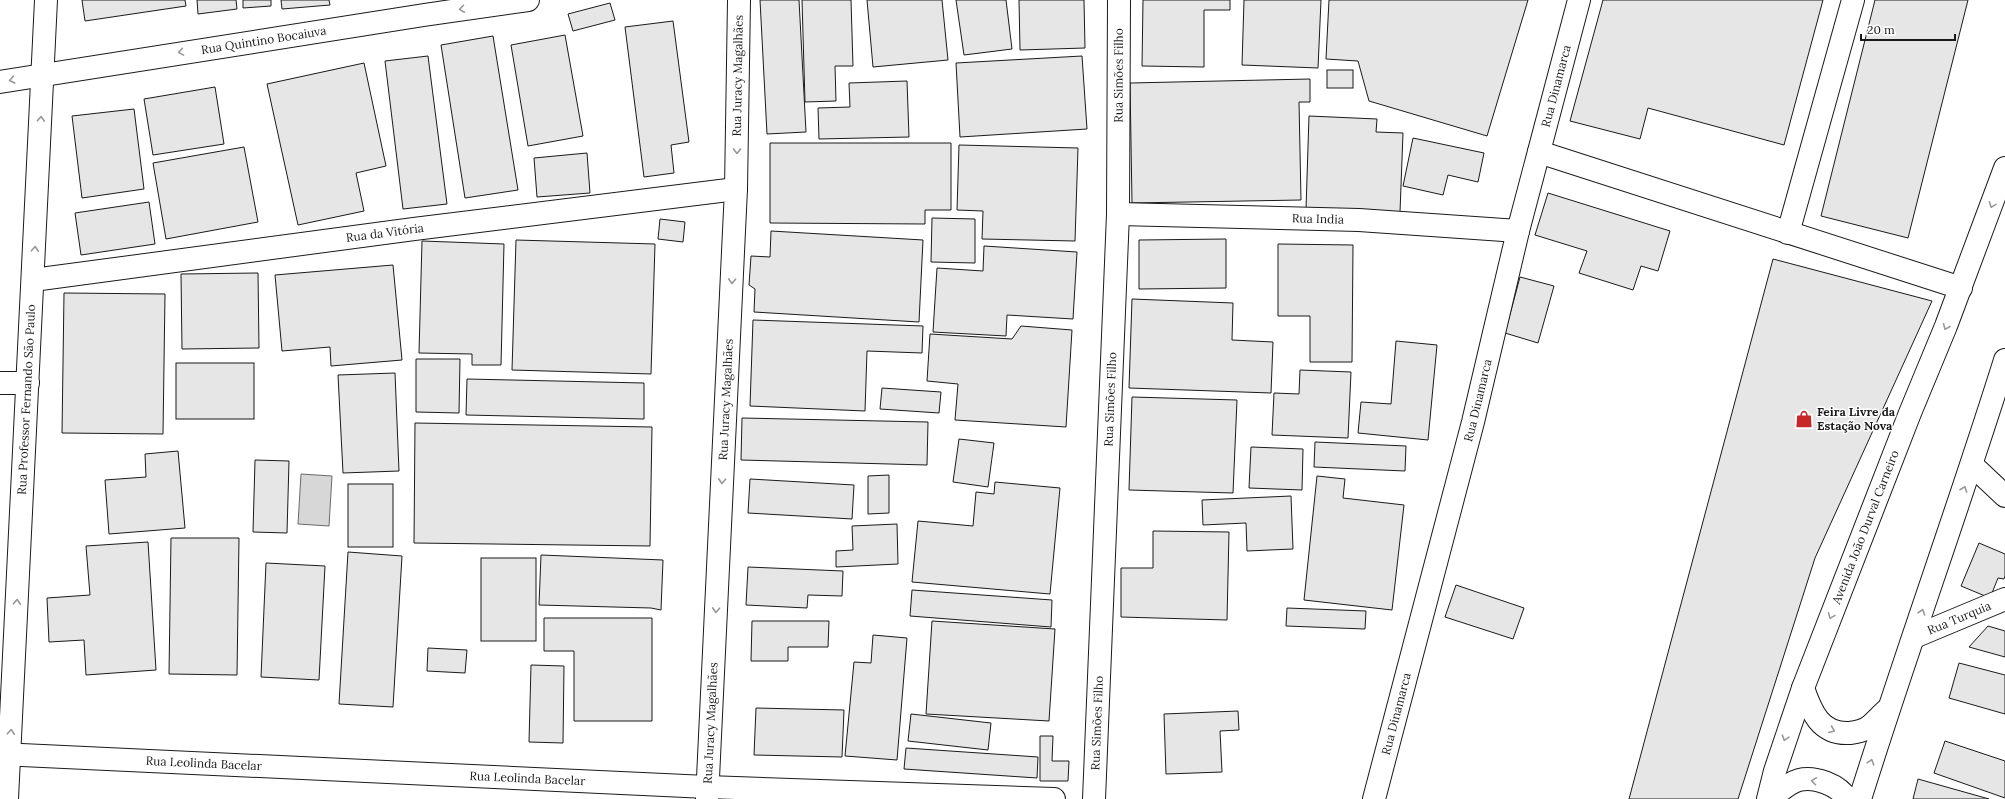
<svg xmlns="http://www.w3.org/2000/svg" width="2005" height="799" font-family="Lora,serif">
<rect width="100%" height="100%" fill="#fff"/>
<polygon fill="#d7d7d7" stroke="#6a6a6a" points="301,474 332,476 329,526 298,524"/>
<g fill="#e6e6e6" stroke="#1a1a1a">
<polygon points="82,0 185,0 186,6 85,21"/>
<polygon points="197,0 236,0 237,9 198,14"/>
<polygon points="243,0 271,0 271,6 243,8"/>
<polygon points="281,0 329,0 330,5 282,9"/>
<polygon points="760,0 799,0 806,132 767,134"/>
<polygon points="802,0 851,0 853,66 835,66 836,101 805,102"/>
<polygon points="867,0 942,0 948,60 873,67"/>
<polygon points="956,0 1006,0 1012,49 964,55"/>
<polygon points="1019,0 1084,0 1085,48 1020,50"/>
<polygon points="1143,0 1230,0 1230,10 1204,10 1204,67 1142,66"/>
<polygon points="1244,0 1321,0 1318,68 1242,65"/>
<polygon points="1329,0 1528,0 1487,136 1369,101 1358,61 1326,59"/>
<polygon points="1603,0 1823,0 1784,145 1648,108 1640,139 1570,121"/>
<polygon points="1875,0 1968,0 1908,238 1821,216"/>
<polygon points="610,3 615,20 573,31 568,14"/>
<polygon points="673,21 689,142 671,145 674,173 644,177 625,27"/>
<polygon points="565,35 583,136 528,146 511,45"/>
<polygon points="493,36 518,190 465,198 441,45"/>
<polygon points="428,56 447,204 403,209 385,61"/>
<polygon points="1082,56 1087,129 960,137 956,63"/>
<polygon points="364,63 386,166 356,173 364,211 298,225 267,84"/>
<rect x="1327" y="70" width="26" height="18"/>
<polygon points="1310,79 1310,102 1299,102 1301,200 1132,203 1130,83"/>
<polygon points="907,81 909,137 819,139 818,108 850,107 849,83"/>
<polygon points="215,87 224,144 153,155 144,99"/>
<polygon points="134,109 144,189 82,198 72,116"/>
<polygon points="1309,116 1377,119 1376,132 1403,133 1400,212 1306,209"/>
<polygon points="1413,138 1484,153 1478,182 1448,175 1443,195 1403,186"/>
<polygon points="770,143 951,143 951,210 925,210 925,224 770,223"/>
<polygon points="959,145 1078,148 1075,241 982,239 983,211 957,210"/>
<polygon points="244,147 258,222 166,239 153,163"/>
<polygon points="587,153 590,193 537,197 534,158"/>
<polygon points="1548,193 1670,231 1658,271 1641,266 1633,290 1579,273 1587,251 1535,235"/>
<polygon points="149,202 155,244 81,255 75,213"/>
<polygon points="932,218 975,219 975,263 931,262"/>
<polygon points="660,219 685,222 683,242 658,239"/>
<polygon points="771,231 923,240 919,322 754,312 755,289 749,285 751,256 770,257"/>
<polygon points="1226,239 1226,288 1139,289 1139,240"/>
<polygon points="516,240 655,244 651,374 512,370"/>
<polygon points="422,241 504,244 501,365 472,365 472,354 419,353"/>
<polygon points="1278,244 1353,245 1352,362 1310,362 1310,316 1278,316"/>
<polygon points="984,246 1077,252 1073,319 1007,315 1006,336 933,332 937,268 983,271"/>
<polygon points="1773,259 1932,301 1815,558 1738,799 1629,799"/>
<polygon points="393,265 402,360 331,366 330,347 282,351 275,275"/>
<polygon points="258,273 259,348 182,349 181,274"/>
<polygon points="1520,277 1554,286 1538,343 1505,333"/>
<polygon points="64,293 165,294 163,434 62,433"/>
<polygon points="1132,299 1233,303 1232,340 1273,342 1271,393 1129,388"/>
<polygon points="753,320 923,326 922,353 867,351 865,411 750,406"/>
<polygon points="1021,326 1072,330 1066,427 955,420 958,384 927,381 930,334 1012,339"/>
<polygon points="1396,341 1437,345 1428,440 1358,433 1361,402 1391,404"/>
<polygon points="416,359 460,359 459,413 416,412"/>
<rect x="176" y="363" width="78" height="56"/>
<polygon points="1300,370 1351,372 1348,438 1272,435 1274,393 1299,394"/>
<polygon points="395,373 399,471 343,473 338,375"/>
<polygon points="467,379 644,383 644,419 466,415"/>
<polygon points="882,388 941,392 939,413 880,409"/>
<polygon points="1132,397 1237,400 1233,493 1129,490"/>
<polygon points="742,418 928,422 927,465 741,460"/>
<polygon points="415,423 652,427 650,546 414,543"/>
<polygon points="959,439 994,443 988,487 953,482"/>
<polygon points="1315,442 1406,446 1405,471 1314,467"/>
<polygon points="1251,447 1303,449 1302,490 1249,488"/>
<polygon points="178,451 185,528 109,534 105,480 146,477 145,454"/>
<polygon points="255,460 289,461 287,533 253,532"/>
<polygon points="889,475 889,513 868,514 868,476"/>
<polygon points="1317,476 1345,479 1343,498 1404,505 1392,610 1304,600"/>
<polygon points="750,479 854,485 852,519 748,513"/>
<polygon points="995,482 1060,488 1050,594 912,582 918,521 973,526 976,492 994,494"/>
<rect x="348" y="484" width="45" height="63"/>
<polygon points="1291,496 1293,549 1247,551 1246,523 1203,525 1202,500"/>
<polygon points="897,524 898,564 836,567 836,551 853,550 852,526"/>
<polygon points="1153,531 1229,532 1227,620 1121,617 1121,568 1153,568"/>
<polygon points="171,538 239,538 237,675 169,674"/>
<polygon points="148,542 156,670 86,675 84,640 49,642 47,598 90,595 86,546"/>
<polygon points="1979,543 2005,554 2005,576 2004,579 1998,578 1990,598 1961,586"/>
<polygon points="348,552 402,556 393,707 339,704"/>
<polygon points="541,555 663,560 661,610 651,608 539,605"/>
<rect x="481" y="558" width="55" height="83"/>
<polygon points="266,563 325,566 319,680 261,677"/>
<polygon points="748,567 843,571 842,596 808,595 807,608 746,605"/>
<polygon points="1456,585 1524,608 1513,639 1445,617"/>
<polygon points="912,590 1052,600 1051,627 910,616"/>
<polygon points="1287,608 1366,611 1365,629 1286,626"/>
<polygon points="544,618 652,618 652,721 574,721 574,651 544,651"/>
<polygon points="752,621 829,621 828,647 788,647 788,661 751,661"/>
<polygon points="932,621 1055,629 1049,721 926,714"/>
<polygon points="1988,626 2005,631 2005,657 1969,647"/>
<polygon points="873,635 907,638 897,760 845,756 854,662 871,663"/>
<polygon points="428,648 467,650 465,673 427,671"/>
<polygon points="1959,663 2005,675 2005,714 1949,698"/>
<polygon points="531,665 564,666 563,743 529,742"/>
<polygon points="756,708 844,710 842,757 754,755"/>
<polygon points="1238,711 1239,730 1220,731 1222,772 1166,774 1164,714"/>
<polygon points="911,714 991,723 988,750 908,741"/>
<polygon points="1040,736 1053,736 1052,761 1069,761 1068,781 1040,781"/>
<polygon points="1945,741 2005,761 2005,798 1934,773"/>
<polygon points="906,748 1038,757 1037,778 904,769"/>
<polygon points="1918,779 1989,799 1913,799"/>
</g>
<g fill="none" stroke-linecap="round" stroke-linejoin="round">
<g stroke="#1a1a1a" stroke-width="24">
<g id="minor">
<path id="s1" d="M0 82 424 15 528 0"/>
<polyline points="1539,152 1961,288"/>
<path id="s2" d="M1118 214 1359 220 1518 231"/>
<polyline points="1788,233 1853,0"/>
<path id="s3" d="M33 280 414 229 736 189"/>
<polyline points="0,383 28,383"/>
<polyline points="1972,465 2005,496"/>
<path id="s4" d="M1914 637 2005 599"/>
<path id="s5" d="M0 754 707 787 1054 799"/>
<path id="s6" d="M7 799 46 0"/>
<path id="s7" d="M707 799 736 189 739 0"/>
<path id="s8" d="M1094 799 1118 214 1119 0"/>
<path id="s9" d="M1374 799 1473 422 1518 231 1579 0"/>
</g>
</g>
<g stroke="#1a1a1a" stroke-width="24">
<g id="major">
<path d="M1803 688C1811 711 1820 735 1850 733 1857 732 1864 731 1870 726 1876 721 1882 714 1888 709"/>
<path id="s10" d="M1768 799 1775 771 1803 688 1910 413 1946 326 2005 168"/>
<path d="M1770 799C1779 792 1788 783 1799 780 1815 776 1839 785 1847 799"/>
<path d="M1860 799C1906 652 1959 507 2005 360"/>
</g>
</g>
<use href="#minor" stroke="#fff" stroke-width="22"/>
<use href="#major" stroke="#fff" stroke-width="22"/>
</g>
<defs><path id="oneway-chevron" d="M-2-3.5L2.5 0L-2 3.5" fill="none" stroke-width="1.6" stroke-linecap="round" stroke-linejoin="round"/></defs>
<g stroke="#989898">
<use href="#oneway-chevron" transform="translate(462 9) rotate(172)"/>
<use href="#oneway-chevron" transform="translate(181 52) rotate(171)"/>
<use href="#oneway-chevron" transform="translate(12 80) rotate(169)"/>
<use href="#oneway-chevron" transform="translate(41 119) rotate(-87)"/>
<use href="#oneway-chevron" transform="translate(737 151) rotate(91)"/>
<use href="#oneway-chevron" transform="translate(1992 205) rotate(111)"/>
<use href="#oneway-chevron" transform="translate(35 249) rotate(-87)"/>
<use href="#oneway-chevron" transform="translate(732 281) rotate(93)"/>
<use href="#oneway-chevron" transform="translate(1946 327) rotate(112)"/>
<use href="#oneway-chevron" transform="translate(722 481) rotate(93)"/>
<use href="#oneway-chevron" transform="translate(1964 489) rotate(-71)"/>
<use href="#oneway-chevron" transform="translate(17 602) rotate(-87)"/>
<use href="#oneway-chevron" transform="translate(716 610) rotate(93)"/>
<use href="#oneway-chevron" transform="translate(1922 612) rotate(-71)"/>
<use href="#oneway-chevron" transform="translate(1831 616) rotate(111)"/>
<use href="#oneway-chevron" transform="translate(1832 730) rotate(22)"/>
<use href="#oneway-chevron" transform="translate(11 732) rotate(-87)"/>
<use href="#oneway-chevron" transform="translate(1785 738) rotate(108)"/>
<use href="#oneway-chevron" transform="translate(1871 762) rotate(-73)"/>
<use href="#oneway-chevron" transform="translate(1814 781) rotate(-172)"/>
</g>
<defs>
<g id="shop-bare" transform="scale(1.38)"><path d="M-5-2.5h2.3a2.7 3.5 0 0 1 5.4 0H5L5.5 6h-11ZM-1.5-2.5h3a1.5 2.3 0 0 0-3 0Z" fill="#c62828" stroke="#fff" stroke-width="2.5" paint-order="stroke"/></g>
</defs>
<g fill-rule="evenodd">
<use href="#shop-bare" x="1804" y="419"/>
</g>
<g text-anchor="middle" stroke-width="3" stroke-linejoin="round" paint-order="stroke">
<g font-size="12" fill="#1a1a1a" stroke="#fff">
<text dy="4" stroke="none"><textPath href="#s1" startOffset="267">Rua Quintino Bocaiuva</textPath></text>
<text dy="4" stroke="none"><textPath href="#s7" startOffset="724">Rua Juracy Magalhães</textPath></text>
<text dy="4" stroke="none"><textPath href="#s8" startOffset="724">Rua Simões Filho</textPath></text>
<text dy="4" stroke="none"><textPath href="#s9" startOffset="736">Rua Dinamarca</textPath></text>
<text dy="4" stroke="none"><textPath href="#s2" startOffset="200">Rua India</textPath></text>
<text dy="4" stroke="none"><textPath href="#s3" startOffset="355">Rua da Vitória</textPath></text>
<text dy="4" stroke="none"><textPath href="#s6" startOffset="400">Rua Professor Fernando São Paulo</textPath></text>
<text dy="4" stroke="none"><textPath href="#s7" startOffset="400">Rua Juracy Magalhães</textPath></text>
<text dy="4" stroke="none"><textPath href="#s8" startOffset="400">Rua Simões Filho</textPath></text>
<text dy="4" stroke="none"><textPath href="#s9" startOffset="412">Rua Dinamarca</textPath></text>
<text dy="4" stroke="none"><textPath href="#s10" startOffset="289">Avenida João Durval Carneiro</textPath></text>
<text dy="4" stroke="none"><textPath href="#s4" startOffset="49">Rua Turquia</textPath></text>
<text dy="4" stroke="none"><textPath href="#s9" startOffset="88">Rua Dinamarca</textPath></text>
<text dy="4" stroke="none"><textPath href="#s7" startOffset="76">Rua Juracy Magalhães</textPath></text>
<text dy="4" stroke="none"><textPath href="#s8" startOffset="76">Rua Simões Filho</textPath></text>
<text dy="4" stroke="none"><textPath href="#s5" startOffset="204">Rua Leolinda Bacelar</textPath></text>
<text dy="4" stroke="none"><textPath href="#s5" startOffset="528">Rua Leolinda Bacelar</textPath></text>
</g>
<g font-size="12" font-weight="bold" fill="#1a1a1a" stroke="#fff" text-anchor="start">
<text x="1817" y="416">Feira Livre da<tspan x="1817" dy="14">Estação Nova</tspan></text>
</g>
</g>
<path d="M1861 34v6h94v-6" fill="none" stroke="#1a1a1a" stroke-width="2"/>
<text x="1867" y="34" font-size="12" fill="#1a1a1a" stroke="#ffffff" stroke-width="3" paint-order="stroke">20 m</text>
</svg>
